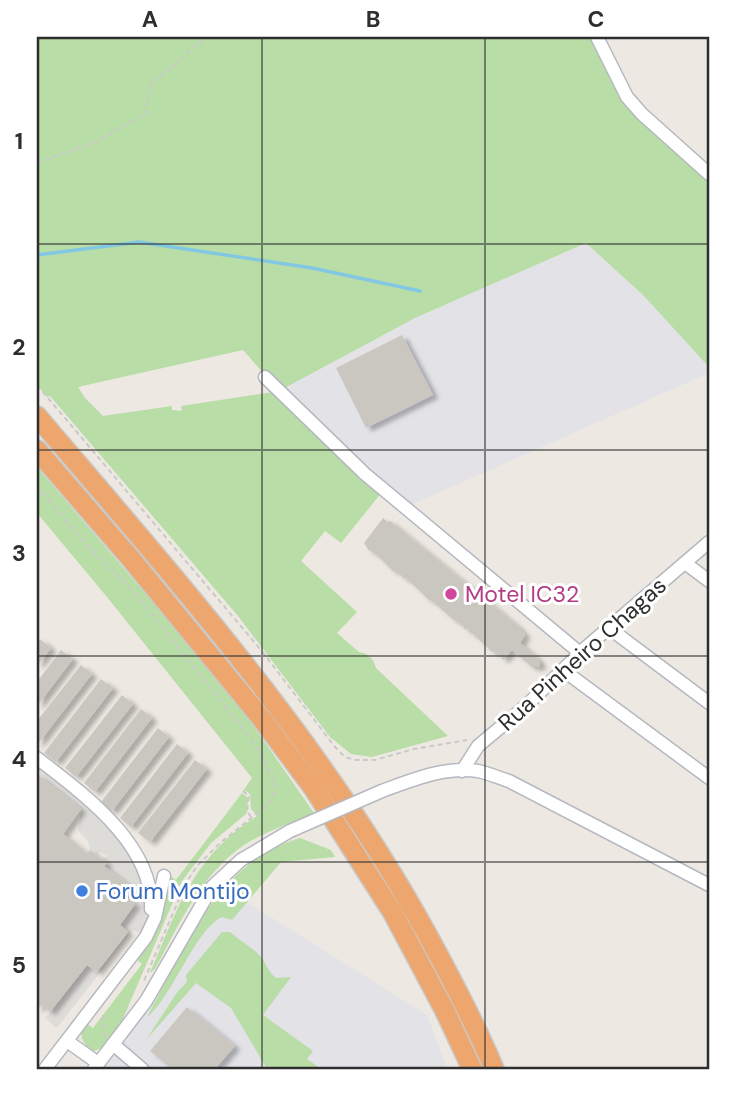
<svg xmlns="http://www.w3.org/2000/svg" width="746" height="1106" font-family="'DM Sans',sans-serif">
<defs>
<filter id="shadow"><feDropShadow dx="5.5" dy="3.5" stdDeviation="2" flood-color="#0004"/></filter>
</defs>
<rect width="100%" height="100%" fill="#ede9e2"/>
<g fill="#e3e2e7">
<polygon points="586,243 643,295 709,367 709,373 409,506 279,391 415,318"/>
<polygon points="234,894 427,1015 448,1069 99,1069"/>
</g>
<g fill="#b8dda6">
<path d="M37 37H597L627 96 709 175V367L643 295 586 243 415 318 279 391 243 350 78 387 85 398 103 416 172 406V410L182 411 181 406 273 392 382 492 341 543 325 531 301 561 357 612 337 633 359 652C369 653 374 660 376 668L448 736 372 757 351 754 330 737 238 616 50 396 47 397 37 385Z"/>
<path d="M37 467 199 656 253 725 314 813C291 823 265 832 244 845 201 874 179 925 155 969L150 973C178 908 193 856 257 816L251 809 250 794 246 791H243L252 778 107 597 37 513Z"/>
<path d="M242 793 248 798 247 813 211 843 182 881 122 1021 104 1047 94 1051C86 1047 82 1042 81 1032L86 1023 93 1028 142 964 136 959 151 940 169 875 176 880Z"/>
<path d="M300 838 331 850 335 857 281 862 232 920 222 917C195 929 172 998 147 1017 185 948 217 862 300 838Z"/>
<path d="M222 932H230C239 940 250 946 258 954 267 962 266 970 276 978L291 977 263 1015 313 1051 307 1059 321 1069H267L231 1008 196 983 146 1040 178 991 187 982 186 975Z"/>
</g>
<polygon fill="#dedcd9" points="37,764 89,805 111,829 131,855 144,884 148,905 147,918 140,934 133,930 57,1028 45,1018 87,965 97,972 128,932 120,925 135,904 125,896 131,886 104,866 107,863 102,859 108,856 100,852 97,855 90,850 88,841 78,830 81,809 37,774"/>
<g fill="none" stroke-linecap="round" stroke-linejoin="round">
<polyline stroke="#82c8e3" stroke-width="3.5" points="37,255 139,242 312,268 420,291"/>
</g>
<g fill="#cac7c0" filter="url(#shadow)">
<polygon points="402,335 433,395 366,428 336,368"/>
<polygon points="383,518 388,522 390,521 518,626 525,635 520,643 537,658 540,662 540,667 532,667 512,650 503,660 498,653 491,651 472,633 471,634 467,628 465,630 462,624 455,621 431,600 430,601 406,578 404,579 396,570 394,572 375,553 374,554 370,550 369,551 364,543"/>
<polygon points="40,639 51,648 37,666 37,642"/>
<polygon points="61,650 73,659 37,706 37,682"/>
<polygon points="81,665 92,674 37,745 37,721"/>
<polygon points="101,679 113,688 56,762 44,753"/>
<polygon points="122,695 133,704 76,777 65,768"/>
<polygon points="141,709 152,718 95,792 84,783"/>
<polygon points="158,728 169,737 112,811 101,802"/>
<polygon points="177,744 188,753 131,827 120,818"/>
<polygon points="195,760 207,769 150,842 138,833"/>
<polygon points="37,774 81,809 63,834 87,853 90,850 107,863 104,866 131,887 125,896 135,904 120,925 128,932 97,972 87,965 50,1012 42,1005 37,1009"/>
<polygon points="187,1007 235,1046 215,1069 172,1069 150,1051"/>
</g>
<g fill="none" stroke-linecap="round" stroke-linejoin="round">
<g stroke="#b6b8c0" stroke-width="15">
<g id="minor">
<polyline points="597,37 627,97 642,114 709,174"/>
<polyline points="265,377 365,474 580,653"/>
<polyline points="685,563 709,581"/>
<polyline points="609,628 709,703"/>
<polyline points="563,670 709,778"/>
<path d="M37 758C82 793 154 844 151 909"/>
<polyline points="462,771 478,746 527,705 583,650 709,542"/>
<path d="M382 791C412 780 445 766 478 771 488 773 499 778 509 781L709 885"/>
<polyline points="67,1041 98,1063"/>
<polyline points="113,1044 142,1069"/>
<polyline points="45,1069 146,937 155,918 164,876"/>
<polyline points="94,1069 146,1001 212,887 241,860 290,831"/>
</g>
</g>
<g stroke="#c9c9c9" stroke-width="22">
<g id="highway">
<path d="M37 416C178 582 323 744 428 936 452 980 475 1023 494 1069"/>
<polyline points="37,450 131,559 262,719 314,789 393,913 445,1011 472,1069"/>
</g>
</g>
<g stroke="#c9c9c9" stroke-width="2" stroke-dasharray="5 3.5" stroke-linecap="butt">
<path d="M37 163 96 142 145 114 152 82C172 69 187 52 207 37"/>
<polyline points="37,385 261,650 335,747 345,757 356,760 375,760 414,749 467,740"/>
<polyline points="37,486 85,543 136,594 244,730 263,758 275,783 275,789 269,804 221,842 197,866 186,883 143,983"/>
<polyline points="243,791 249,796 247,811 251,817"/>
<polyline points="103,1015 104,1037"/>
</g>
<use href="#minor" stroke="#fff" stroke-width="12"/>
<use href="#highway" stroke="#eda76e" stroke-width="19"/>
<g stroke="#b6b8c0" stroke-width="15" stroke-linecap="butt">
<polyline id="minor-bridge" points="290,831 382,791"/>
</g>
<use href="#minor-bridge" stroke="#fff" stroke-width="12"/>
</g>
<path fill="none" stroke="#2e2e2e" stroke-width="2" stroke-opacity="0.55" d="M262 37V1069M485 37V1069M37 244H709M37 450H709M37 656H709M37 862H709"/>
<circle fill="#d1479c" stroke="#fff" stroke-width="2.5" cx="451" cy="594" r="7"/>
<circle fill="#3f7fe0" stroke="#fff" stroke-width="2.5" cx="82" cy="891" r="7"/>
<g text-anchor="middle" stroke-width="6" stroke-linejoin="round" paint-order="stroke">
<g font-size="23" fill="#b23c85" stroke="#fff" text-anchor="start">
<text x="465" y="602">Motel IC32</text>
</g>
<g font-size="23" fill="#2e2e2e" stroke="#fff">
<text transform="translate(582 654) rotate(-42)" y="8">Rua Pinheiro Chagas</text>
</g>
<g font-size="23" fill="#366cbe" stroke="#fff" text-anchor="start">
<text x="96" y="899">Forum Montijo</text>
</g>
</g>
<rect width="746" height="1106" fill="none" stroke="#ffffff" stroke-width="77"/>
<rect x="38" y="38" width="670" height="1030" fill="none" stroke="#2e2e2e" stroke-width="2.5"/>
<g font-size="23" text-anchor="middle" font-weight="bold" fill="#2e2e2e">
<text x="150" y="27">A</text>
<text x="373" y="27">B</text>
<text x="596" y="27">C</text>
<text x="19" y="149">1</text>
<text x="19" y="355">2</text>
<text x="19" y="561">3</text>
<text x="19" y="767">4</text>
<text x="19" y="973">5</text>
</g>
</svg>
